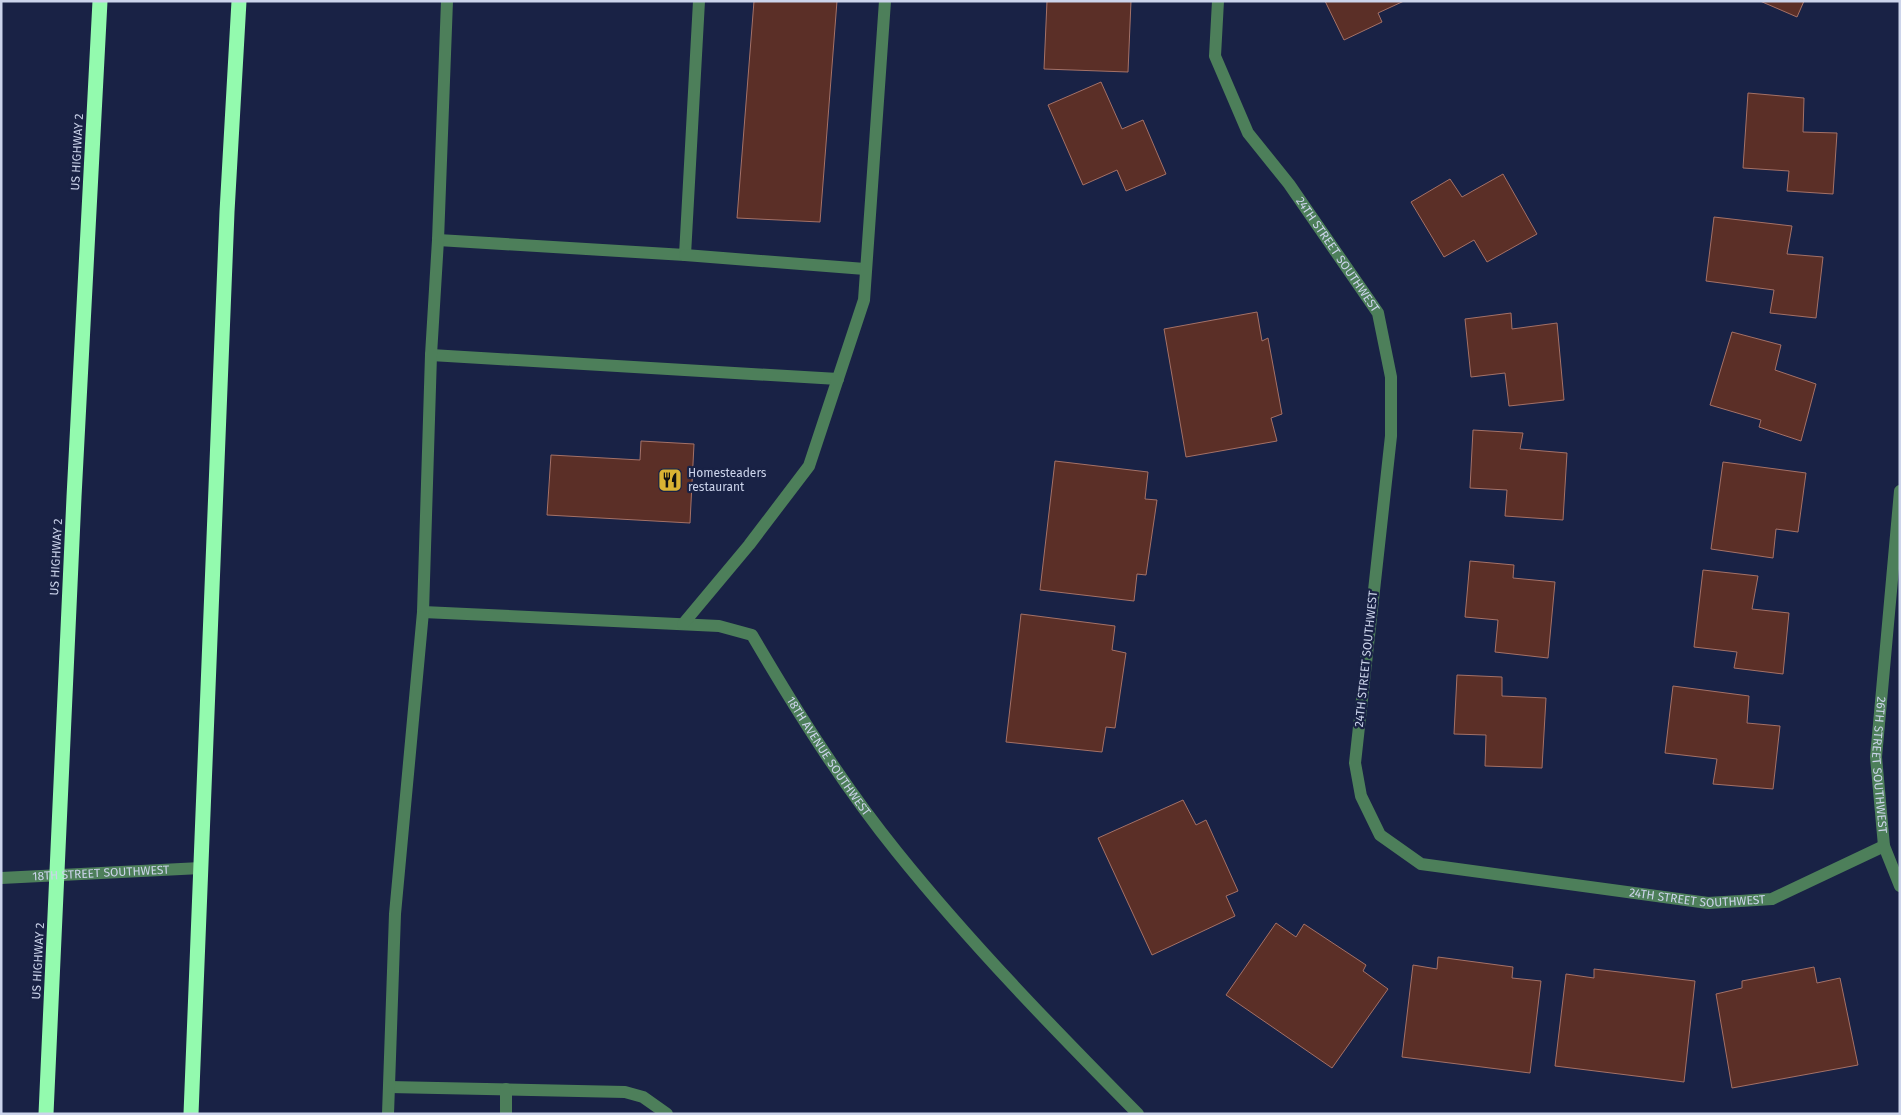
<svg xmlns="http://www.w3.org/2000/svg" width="1901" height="1115" font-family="'Fira Sans',sans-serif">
<rect width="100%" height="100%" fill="#192245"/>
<g fill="#5b2f27" stroke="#a47167">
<polygon points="754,1 837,1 820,222 737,218"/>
<polygon points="1047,1 1131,1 1128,72 1044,69"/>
<polygon points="1325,1 1404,1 1378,13 1382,22 1344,40"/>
<polygon points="1760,1 1804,1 1797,17"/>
<polygon points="1101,82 1122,129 1143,120 1166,174 1126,191 1117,170 1083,185 1048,105"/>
<polygon points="1748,93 1804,98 1803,132 1837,133 1833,194 1787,191 1789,171 1743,168"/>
<polygon points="1503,174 1537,234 1487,262 1474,240 1444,257 1411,202 1450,179 1462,197"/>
<polygon points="1714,217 1792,226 1787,254 1823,257 1816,318 1770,313 1774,290 1706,281"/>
<polygon points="1257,312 1262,341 1268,338 1282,414 1271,418 1277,441 1186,457 1164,329"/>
<polygon points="1511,313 1512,329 1557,323 1564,400 1509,406 1505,373 1471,377 1465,319"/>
<polygon points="1732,332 1781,345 1775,370 1816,384 1801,441 1759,427 1761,420 1710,405"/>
<polygon points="1473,430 1523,433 1520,449 1567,453 1563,520 1505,516 1507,490 1470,488"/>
<polygon points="641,441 694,444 690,523 547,515 551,455 640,460"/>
<polygon points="1055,461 1148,472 1145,499 1157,500 1146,575 1137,574 1134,601 1040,590"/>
<polygon points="1723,462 1806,473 1798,532 1776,529 1773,558 1711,549"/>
<polygon points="1470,561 1514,565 1513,578 1555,582 1548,658 1495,652 1498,620 1465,617"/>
<polygon points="1703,570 1758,576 1752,609 1789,613 1783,674 1734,668 1737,652 1694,647"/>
<polygon points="1021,614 1115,626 1112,650 1126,653 1115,728 1106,727 1102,752 1006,742"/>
<polygon points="1457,675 1502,677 1502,696 1546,698 1542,768 1485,766 1486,735 1454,734"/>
<polygon points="1673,686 1749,696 1747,723 1780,726 1773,789 1713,784 1717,759 1665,753"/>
<polygon points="1183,800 1196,825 1206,820 1238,891 1226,896 1235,916 1152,955 1098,838"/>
<polygon points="1276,923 1296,937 1304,924 1366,965 1363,971 1388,989 1332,1068 1226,995"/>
<polygon points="1438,957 1513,967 1512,978 1541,981 1530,1073 1402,1057 1413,965 1437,969"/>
<polygon points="1814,967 1817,983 1840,978 1858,1065 1732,1088 1716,994 1742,988 1742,981"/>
<polygon points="1594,969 1695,981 1684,1082 1555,1066 1566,974 1594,978"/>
</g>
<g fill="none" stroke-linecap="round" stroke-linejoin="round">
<g stroke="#4d7f5a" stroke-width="12">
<path id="s1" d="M1218 1 1215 56 1248 133 1289 184 1378 313 1391 377V436L1355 763 1361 796 1380 835 1421 864 1708 903 1772 899 1884 846"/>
<polyline points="438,240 685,255 699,1"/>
<polyline points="685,255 865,269"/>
<polyline points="431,355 838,379"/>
<path id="s2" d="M1900 491 1876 757 1884 846 1900 886"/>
<path id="s3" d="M423 612 719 626 752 635C796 710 842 784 897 852 971 944 1055 1030 1138 1114"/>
<polyline points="683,624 749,545 809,466 864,300 885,1"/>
<path id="s4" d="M1 878 201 868"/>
<polyline points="389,1087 625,1092 643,1097 667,1114"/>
<polyline points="388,1114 395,914 423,612 431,355 438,240 447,1"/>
<polyline points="506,1114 506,1089"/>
</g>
<g stroke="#93faae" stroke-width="15">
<polyline points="46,1114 74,497 100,1"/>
<polyline points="191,1114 227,212 239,1"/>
</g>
</g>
<defs>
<g id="restaurant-square" transform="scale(1.25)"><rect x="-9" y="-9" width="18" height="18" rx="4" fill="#dab333" stroke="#192245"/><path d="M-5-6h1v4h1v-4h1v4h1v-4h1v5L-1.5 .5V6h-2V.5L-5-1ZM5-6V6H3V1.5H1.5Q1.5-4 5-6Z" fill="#111"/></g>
</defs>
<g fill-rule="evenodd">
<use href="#restaurant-square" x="670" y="480"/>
</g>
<g text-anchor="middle" stroke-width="4.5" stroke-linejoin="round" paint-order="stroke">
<g font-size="12" fill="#ccd4eb" stroke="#192245">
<text transform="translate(77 152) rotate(-87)" y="4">US HIGHWAY 2</text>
<text dy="4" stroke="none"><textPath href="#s1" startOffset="290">24TH STREET SOUTHWEST</textPath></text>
<text transform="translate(56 557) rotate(-87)" y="4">US HIGHWAY 2</text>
<text transform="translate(1366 659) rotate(-84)" y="4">24TH STREET SOUTHWEST</text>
<text dy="4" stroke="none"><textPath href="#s3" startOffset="474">18TH AVENUE SOUTHWEST</textPath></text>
<text dy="4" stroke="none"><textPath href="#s2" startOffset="275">26TH STREET SOUTHWEST</textPath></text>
<text dy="4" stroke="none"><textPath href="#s4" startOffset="100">18TH STREET SOUTHWEST</textPath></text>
<text dy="4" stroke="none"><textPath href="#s1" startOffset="1220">24TH STREET SOUTHWEST</textPath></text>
<text transform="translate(38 961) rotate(-87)" y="4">US HIGHWAY 2</text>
</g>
<g font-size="12" fill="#ccd4eb" stroke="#192245" text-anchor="start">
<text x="688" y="477">Homesteaders<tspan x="688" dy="14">restaurant</tspan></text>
</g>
</g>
<rect width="1901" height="1115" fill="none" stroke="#ccd4eb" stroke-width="5"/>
</svg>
